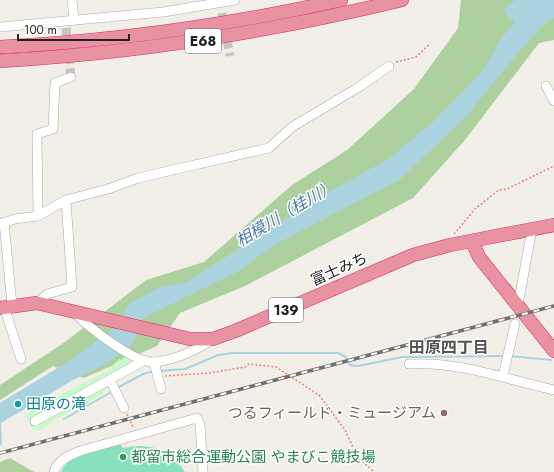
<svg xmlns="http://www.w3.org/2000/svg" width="554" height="472" font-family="Jost,'Noto Sans JP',sans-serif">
<rect width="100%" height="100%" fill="#f2efe9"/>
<g fill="#add19e">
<polygon points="461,0 554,0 554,40 539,43 465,140 413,198 245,286 180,313 157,346 84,378 53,366 0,400 0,385 65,342 146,280 204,262 292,185 347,150 414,89 458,28"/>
<polygon points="10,458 34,472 0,472 0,462"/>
</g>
<polygon fill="#c8facc" points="126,356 139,368 109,386 101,395 87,403 56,419 44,428 37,431 33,430 25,415 34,410 35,413 50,406 50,400 106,372 119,359 121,360"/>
<path fill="#88e0be" d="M119 443 123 448C149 442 171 449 185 472H61C71 450 99 449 119 443Z"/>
<polygon fill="#aad3df" points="516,0 554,0 554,18 546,23 526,43 464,119 399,180 276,244 237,272 143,318 132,345 107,363 73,380 1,423 2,443 0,446 0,403 64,364 98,340 120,323 129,304 160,287 187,282 325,194 390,158 433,122 482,71 501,39 515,22 506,15 504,8"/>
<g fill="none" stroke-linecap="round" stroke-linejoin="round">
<g stroke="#aad3df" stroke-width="2">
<polyline points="510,356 551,360"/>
<polyline points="159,371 185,369 218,355 233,353 338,353 346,357 350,365 358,366 402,357 506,356"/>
<polyline points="117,388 143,374 154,371"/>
<polyline points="64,419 113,391"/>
</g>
<g stroke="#c8c6c1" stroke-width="9" stroke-dasharray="9 4.5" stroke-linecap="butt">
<polyline points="222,13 230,56"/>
<polyline points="66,28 71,77"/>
</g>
<g stroke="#a9a9a9" stroke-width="10">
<g id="minor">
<polyline points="72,0 74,20"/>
<polyline points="0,27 163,12 235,0"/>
<polyline points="546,86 554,101"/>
<polyline points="38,216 37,134 53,129 55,83 71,77"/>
<polyline points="4,222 12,305"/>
<polyline points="0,224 15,219 38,216 66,200 108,189 138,178 269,148 292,127 359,87 389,66"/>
<polyline points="37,303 47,294 72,287 66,200"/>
<polyline points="518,305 532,229"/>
<polyline points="4,307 21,359"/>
<path d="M74 312C88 327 135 364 155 362 175 360 196 350 212 340"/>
<polyline points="154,362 161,389"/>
<path d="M409 364C459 361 505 379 554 390"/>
<polyline points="503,376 515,324"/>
<polyline points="110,380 124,408"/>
<polyline points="35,421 145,360"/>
<path d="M54 472C57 460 70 455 80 451L197 418 200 424 203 472"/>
</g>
</g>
<g stroke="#dc2a67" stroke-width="14">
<g id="highway">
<path d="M0 47C115 41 229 25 341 0"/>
<path d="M0 61C136 53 270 32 402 0"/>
<polyline points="472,241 479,257 554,351"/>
<polyline points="0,308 37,303 190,339 213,339 235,331 413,255 450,245 554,225"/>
</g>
</g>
<g stroke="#fa8072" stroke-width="1.5" stroke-dasharray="2 2" stroke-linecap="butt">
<polyline points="396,62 416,57 430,44"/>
<polyline points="454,234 476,208 499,190 507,189 554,166"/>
<polyline points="165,376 209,373 245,367 249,364 276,367 319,395 345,430 357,456 374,472"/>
<polyline points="127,414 133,427"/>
</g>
<use href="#minor" stroke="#fff" stroke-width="9"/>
<use href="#highway" stroke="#e892a2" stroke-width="13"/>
<g stroke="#707070" stroke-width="3.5">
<polyline id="rail" points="0,453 554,306"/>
</g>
<use href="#rail" stroke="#fff" stroke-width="2" stroke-dasharray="6" stroke-linecap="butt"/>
</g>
<circle fill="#0f9aa8" stroke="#fff" stroke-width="1.5" cx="18" cy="404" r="4"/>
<circle fill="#8d6e63" stroke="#fff" stroke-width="1.5" cx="444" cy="413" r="4"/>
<circle fill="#2e9e5b" stroke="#fff" stroke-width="1.5" cx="123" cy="457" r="4"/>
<g text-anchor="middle" stroke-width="3" stroke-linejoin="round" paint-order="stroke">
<g fill="#fff" stroke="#646464" stroke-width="1">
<rect x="185" y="29" width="36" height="24" rx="3"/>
<rect x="269" y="298" width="34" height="24" rx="3"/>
</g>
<g font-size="14" font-weight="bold" fill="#222">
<text x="203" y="46">E68</text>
<text x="286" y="315">139</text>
</g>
<g font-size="15" fill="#222" stroke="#fff">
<text transform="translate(339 269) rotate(-24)" y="5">富士みち</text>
</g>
<g font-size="15" fill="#0d838f" stroke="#fff" text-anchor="start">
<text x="26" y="409">田原の滝</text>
</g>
<g font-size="15" fill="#785e54" stroke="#fff" text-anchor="end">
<text x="436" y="418">つるフィールド・ミュージアム</text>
</g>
<g font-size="15" fill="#27864d" stroke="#fff" text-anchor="start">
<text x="131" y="462">都留市総合運動公園 やまびこ競技場</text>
</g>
<g font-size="16" font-style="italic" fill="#4a7aab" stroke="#fff">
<text transform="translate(285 213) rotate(-31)" y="6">相模川（桂川）</text>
</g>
<g font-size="16" font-weight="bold" fill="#555" stroke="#fff">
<text x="449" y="353">田原四丁目</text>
</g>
</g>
<path d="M18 34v6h111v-6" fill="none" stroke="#222222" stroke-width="2"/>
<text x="24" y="34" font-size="12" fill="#222222" stroke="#ffffff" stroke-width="3" paint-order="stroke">100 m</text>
</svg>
